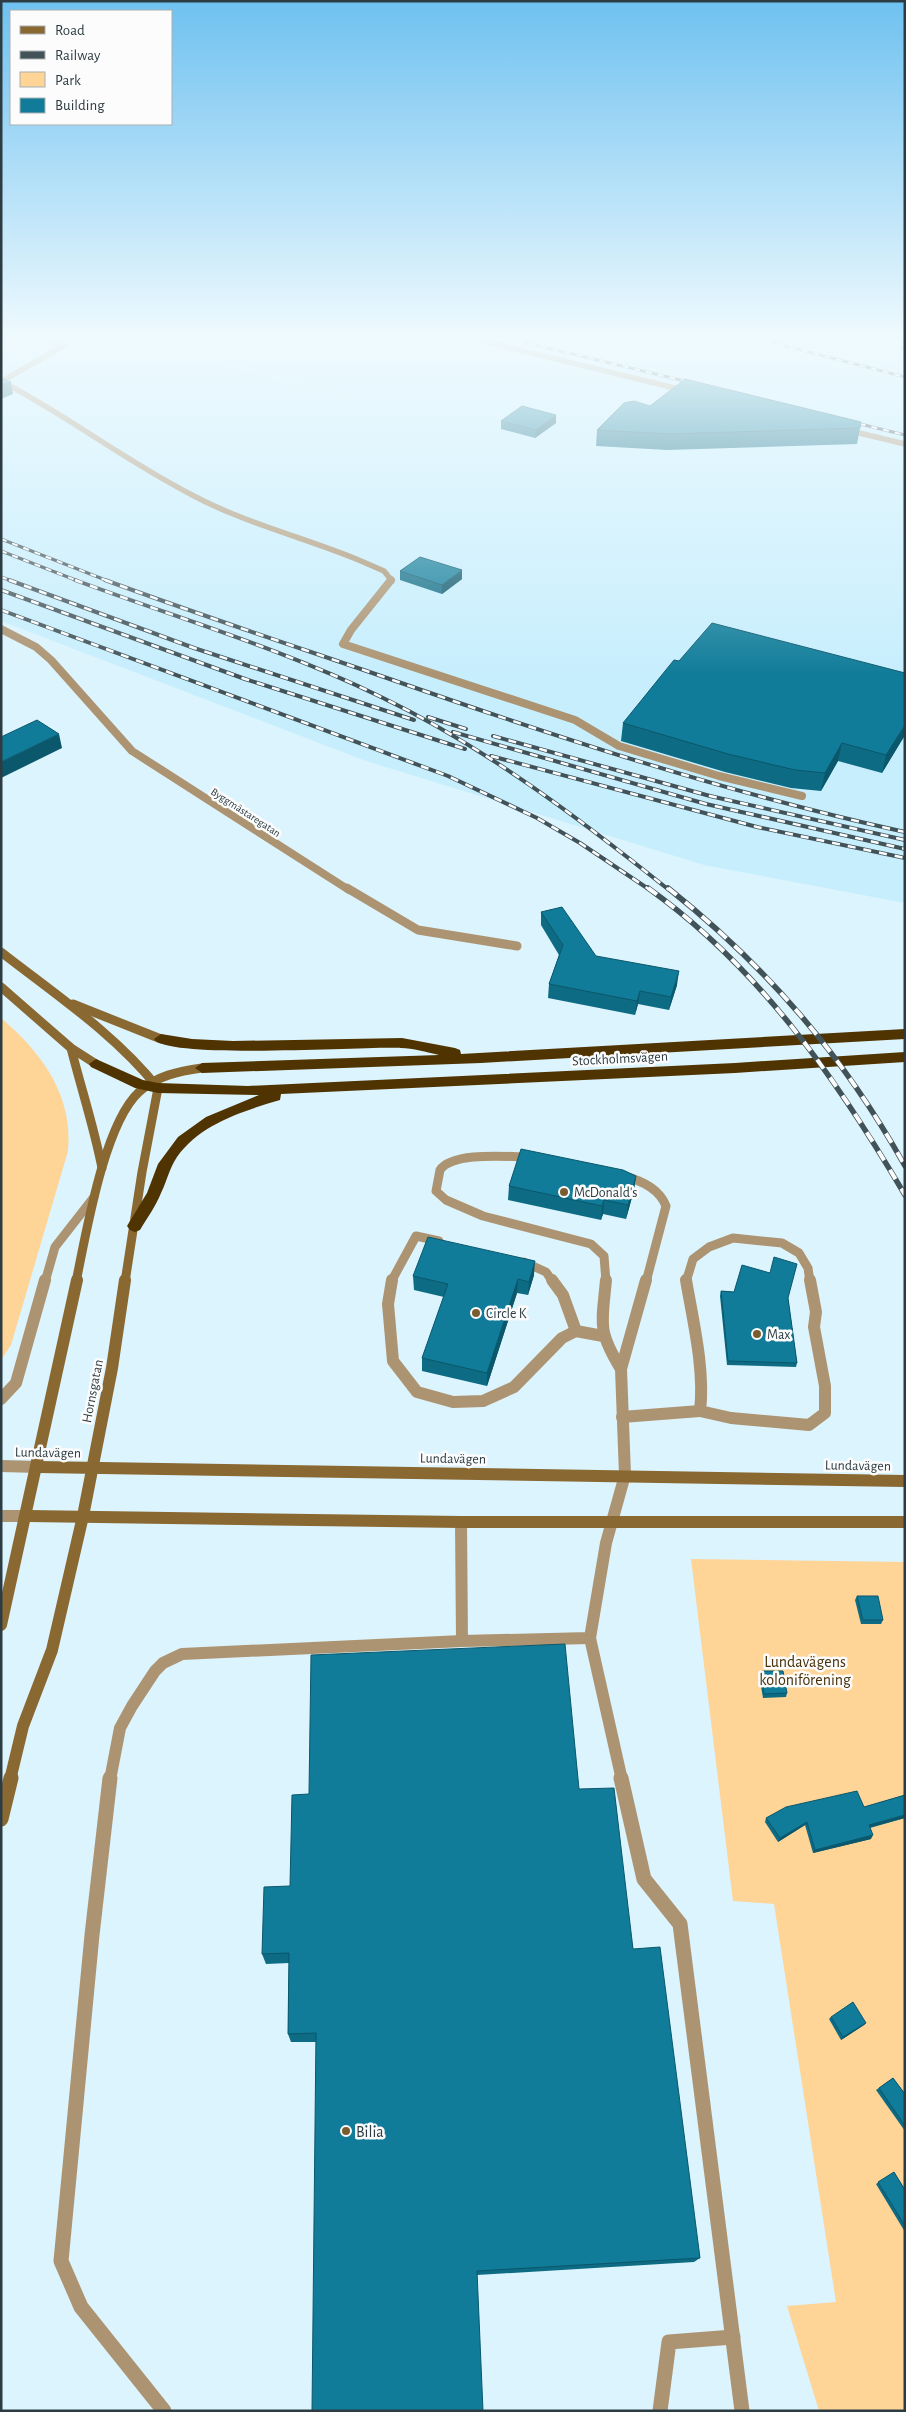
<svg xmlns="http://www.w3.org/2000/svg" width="906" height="2412" font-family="'Alegreya Sans',sans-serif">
<rect width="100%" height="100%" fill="#dcf4fd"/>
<polygon fill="#c7eefd" points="1,338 119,338 439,420 128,338 905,338 905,903 704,865 366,761 1,621"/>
<g fill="#fed497">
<path d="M1 1018C42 1053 73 1095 68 1151L11 1345 1 1360Z"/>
<polygon points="691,1559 905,1562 905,2411 819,2411 787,2306 836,2302 774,1904 733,1901"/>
</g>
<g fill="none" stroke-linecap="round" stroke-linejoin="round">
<g stroke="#ac9472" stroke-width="5.5">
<path d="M1 381C68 416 127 462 194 496 247 524 306 538 361 561L384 571 392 581"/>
<polyline points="2,381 65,345 37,338"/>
</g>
<polyline stroke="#ac9472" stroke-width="8" points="391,580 351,630 343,644 575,720 619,746 719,776 802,796"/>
<g stroke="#ac9472" stroke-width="9">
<path d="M531 1157C510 1157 453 1151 440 1170L436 1191 446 1200 483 1216 591 1244 604 1256 606 1282"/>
<path d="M623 1176C640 1180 659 1188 666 1206L646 1282"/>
<polyline points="524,1262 546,1272 553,1282"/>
<polyline points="45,1282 55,1247 94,1197"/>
<polyline points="391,1282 416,1236 439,1241"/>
<polyline points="686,1282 693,1259 709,1247 733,1238 782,1243 799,1253 808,1268 810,1282"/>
</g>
<g stroke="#ac9472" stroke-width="12">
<polyline points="392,1280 388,1304 393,1361 417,1392 453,1402 483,1401 514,1387 562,1338 576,1331"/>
<polyline points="552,1280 563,1295 576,1331 603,1336"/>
<path d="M606 1280C602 1324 597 1330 621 1369"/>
<path d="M686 1280C693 1321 705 1370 700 1411"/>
<polyline points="1,1399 16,1383 45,1280"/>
<polyline points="700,1411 731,1418 809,1425 825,1413 825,1386 814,1327 816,1312 810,1280"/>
<polyline points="622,1417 700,1411"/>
<polyline points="461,1522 462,1641"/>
<polyline points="590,1638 622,1780"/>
<polyline points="110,1780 120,1728 132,1706 155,1671 163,1663 182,1654 462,1641 590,1638 606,1543 625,1475 621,1369 646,1280"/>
</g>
<g stroke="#ac9472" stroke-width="15">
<polyline points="110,1778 92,1935 61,2261 81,2307 164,2411"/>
<polyline points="621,1778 644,1879 680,1924 742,2411"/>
<polyline points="660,2411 669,2342 733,2337"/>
</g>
<g stroke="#ac9472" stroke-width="5.5">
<polyline points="470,338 687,391"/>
<polyline points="847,430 905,444"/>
</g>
<polyline stroke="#ac9472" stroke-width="8" points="1,629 36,647 51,660 132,751 349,890"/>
<polyline stroke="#ac9472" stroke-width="9" points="347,888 418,930 517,946"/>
<g stroke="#ac9472" stroke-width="12">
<polyline points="1,1466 38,1467"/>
<polyline points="1,1516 28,1516"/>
</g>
<g stroke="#8a6832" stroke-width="9">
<path d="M1 952C55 994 115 1034 158 1088L142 1172 125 1282"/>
<polyline points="1,987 71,1048 96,1064"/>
<polyline points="73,1004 161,1039"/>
<path d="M71 1048C81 1088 94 1127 102 1168"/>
<path d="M76 1282C86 1234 104 1124 139 1092 156 1076 179 1071 202 1068"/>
</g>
<g stroke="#8a6832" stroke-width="12">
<polyline points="38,1467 905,1481"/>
<polyline points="28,1516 461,1522 905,1522"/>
<polyline points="1,1625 77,1280"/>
<polyline points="10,1780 23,1726 52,1650 83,1516 112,1368 125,1280"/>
</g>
<polyline stroke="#8a6832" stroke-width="15" points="1,1819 11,1778"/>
<g fill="#4f3300" fill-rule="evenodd">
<path d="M905 1029V1039L481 1063 202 1073 195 1068 202 1063 439 1055C426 1052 413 1048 401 1048 367 1046 167 1060 154 1039L161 1034 192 1039 233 1041 402 1038 455 1048 460 1050 461 1054Z"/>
<path d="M905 1052V1062L735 1073 281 1094 280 1100C243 1111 200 1124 177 1157 169 1169 167 1181 161 1193 156 1206 147 1218 140 1230L135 1232 130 1230 127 1226 147 1193 158 1164 178 1137 206 1117 259 1095 158 1093 135 1088 91 1067 89 1064 96 1059 143 1080 158 1083 248 1086 735 1063Z"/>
</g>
<g stroke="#415258" stroke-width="3">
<g id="rail-far2">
<polyline points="506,338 697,384"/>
<polyline points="755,338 905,377"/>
<polyline points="848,421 905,435"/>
<polyline points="1,539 108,581"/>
<polyline points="1,551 78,581"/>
<polyline points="1,577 12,581"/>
</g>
</g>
<g stroke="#415258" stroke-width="4">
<g id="rail-far1">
<polyline points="9,580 194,648 414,720"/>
<path d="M75 580C177 618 283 649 381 697 485 747 580 819 669 890"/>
<path d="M105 580C197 614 291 645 384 677 556 737 727 793 905 832"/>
<polyline points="1,590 245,679 465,749"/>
<polyline points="1,610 448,776 537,818 580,843 650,890"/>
<polyline points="428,717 466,729"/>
<polyline points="453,732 706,804 905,849"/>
<polyline points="493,736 710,796 905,840"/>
<polyline points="491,756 757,827 905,858"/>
</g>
</g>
<g stroke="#415258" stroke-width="5.5">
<g id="rail">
<path d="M648 888C760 968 836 1078 905 1195"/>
<path d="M668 888C767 967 843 1055 905 1166"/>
</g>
</g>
<use href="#rail-far2" stroke="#fcfcfc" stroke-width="2" stroke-dasharray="6" stroke-linecap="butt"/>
<use href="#rail-far1" stroke="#fcfcfc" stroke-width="2.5" stroke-dasharray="8" stroke-linecap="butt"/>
<use href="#rail" stroke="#fcfcfc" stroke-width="4" stroke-dasharray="11" stroke-linecap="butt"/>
</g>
<g fill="#0e6b84">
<polygon points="902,338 905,338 905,351 900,349"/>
<polygon points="501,421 556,423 535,438 501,429"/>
<polygon points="860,428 857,444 667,450 596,446 597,430"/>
<polygon points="400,571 462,579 442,594 400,580"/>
<polygon points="623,723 905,735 882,773 838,761 821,791 791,788 725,772 621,741"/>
<polygon points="541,912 596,956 677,985 669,1010 638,1004 635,1015 548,998 549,984 559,955 541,925"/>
<polygon points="636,1176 634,1190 626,1219 603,1214 601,1220 508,1200 509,1186"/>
<polygon points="770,1273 788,1298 797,1363 796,1367 727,1365 720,1296 721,1291 734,1292"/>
<polygon points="534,1275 528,1295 517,1293 487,1386 422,1371 422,1358 444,1297 414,1290 413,1276"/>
<polygon points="857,1596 883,1620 881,1624 861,1624 855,1600"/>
<polygon points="761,1671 787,1693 786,1697 763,1698 759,1675"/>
<polygon points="579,1789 633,1949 700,2258 694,2262 477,2275 316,2042 291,2042 288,2034 289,1963 266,1964 262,1954 290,1886"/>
<polygon points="905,1795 905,1818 870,1828 871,1839 813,1853 805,1825 778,1842 765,1822 766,1818 864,1807"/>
<polygon points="831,2017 866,2023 864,2025 841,2040 829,2019"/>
<polygon points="893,2078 905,2094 905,2131 876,2090"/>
<polygon points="894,2172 905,2190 905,2232 876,2184"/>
</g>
<g fill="#0b576b">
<polygon points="11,382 13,394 1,399 1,385"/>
<polygon points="556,415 556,423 535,438 536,430"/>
<polygon points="462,570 462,579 442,594 442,585"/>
<polygon points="905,725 905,735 882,773 886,755"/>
<polygon points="59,734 62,748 1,778 1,762"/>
<polygon points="842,743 838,761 821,791 825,773"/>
<polygon points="679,971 677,985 669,1010 671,997"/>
<polygon points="640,991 638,1004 635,1015 637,1001"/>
<polygon points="636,1176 634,1190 626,1219 628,1205"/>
<polygon points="604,1200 603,1214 601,1220 602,1206"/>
<polygon points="535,1261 534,1275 528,1295 529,1282"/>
<polygon points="518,1279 517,1293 487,1386 487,1373"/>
<polygon points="905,1815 905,1818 867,1828 869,1825"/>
<polygon points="807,1822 805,1825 778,1842 780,1838"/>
<polygon points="873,1835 871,1839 813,1853 815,1850"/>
<polygon points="866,2023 864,2025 841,2040 843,2037"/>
</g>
<g fill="#107c99" stroke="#0b576b">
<polygon points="1,378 11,382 1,385"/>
<polygon points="685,379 861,422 860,428 669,434 597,430 624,403 634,401 650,406"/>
<polygon points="522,406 556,415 536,430 501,421"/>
<polygon points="420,557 462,570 442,585 400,571"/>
<polygon points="712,623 905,673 905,725 886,755 842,743 825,773 795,770 728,754 623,723 674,660 679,661"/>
<polygon points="37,720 59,734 1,762 1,737"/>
<polygon points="562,907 596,956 679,971 671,997 640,991 637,1001 549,984 563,945 541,912"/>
<polygon points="521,1149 623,1170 636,1176 628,1205 604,1200 602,1206 509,1186"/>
<polygon points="428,1237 535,1261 529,1282 518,1279 487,1373 422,1358 448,1284 413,1276"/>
<polygon points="774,1257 797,1264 788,1298 797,1363 728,1361 721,1291 734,1292 742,1265 770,1273"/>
<polygon points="857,1596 878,1596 883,1620 863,1620"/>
<polygon points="565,1644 579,1789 614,1788 633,1949 660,1947 700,2258 477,2271 483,2411 312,2411 316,2033 288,2034 289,1953 262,1954 264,1887 290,1886 292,1795 309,1794 311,1655"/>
<polygon points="761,1671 783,1671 787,1693 764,1694"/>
<polygon points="857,1791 864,1807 905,1795 905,1815 869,1825 873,1835 815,1850 807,1822 780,1838 766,1818 786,1807"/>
<polygon points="853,2002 866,2023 843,2037 831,2017"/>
<polygon points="893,2078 905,2094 905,2126 879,2088"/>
<polygon points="894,2172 905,2190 905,2226 878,2182"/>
</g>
<linearGradient id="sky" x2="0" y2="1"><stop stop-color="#6ec1f0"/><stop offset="0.5" stop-color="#effafe"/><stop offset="1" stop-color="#effafe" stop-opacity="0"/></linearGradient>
<rect width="906" height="675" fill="url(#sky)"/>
<g fill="#795c30" stroke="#fcfcfc" stroke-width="2">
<circle cx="564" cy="1192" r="5"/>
<circle cx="476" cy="1313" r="5"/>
<circle cx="757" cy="1334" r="5"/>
<circle cx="346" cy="2131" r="5"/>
</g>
<g text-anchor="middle" stroke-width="5" stroke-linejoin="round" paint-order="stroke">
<g font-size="11" fill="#2c3c42" stroke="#fcfcfc">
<text transform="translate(246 812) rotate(33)" y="4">Byggmästaregatan</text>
</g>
<g font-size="14" fill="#2c3c42" stroke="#fcfcfc">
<text transform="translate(620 1058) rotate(-3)" y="5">Stockholmsvägen</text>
<text transform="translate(92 1391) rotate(-79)" y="5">Hornsgatan</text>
<text transform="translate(48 1452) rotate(1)" y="5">Lundavägen</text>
<text transform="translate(453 1458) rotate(1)" y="5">Lundavägen</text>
<text transform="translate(858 1465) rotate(1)" y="5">Lundavägen</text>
</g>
<g font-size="14" fill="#2c3c42" stroke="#fcfcfc" text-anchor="start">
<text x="574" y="1197">McDonald's</text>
<text x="486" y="1318">Circle K</text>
<text x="767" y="1339">Max</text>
</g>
<g font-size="16" fill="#47310a" stroke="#fcfcfc">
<text x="805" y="1667">Lundavägens<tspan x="805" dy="18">koloniförening</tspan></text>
</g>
<g font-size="16" fill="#2c3c42" stroke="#fcfcfc" text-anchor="start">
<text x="356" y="2137">Bilia</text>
</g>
</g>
<rect width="906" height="2412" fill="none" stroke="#2c3c42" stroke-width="5"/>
<rect x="10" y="10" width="162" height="115" fill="#fcfcfc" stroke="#a9afb2"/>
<rect x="20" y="26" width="25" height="8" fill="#8a6832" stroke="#a9afb2"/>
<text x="55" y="35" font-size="15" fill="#2c3c42">Road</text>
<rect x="20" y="51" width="25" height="8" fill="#415258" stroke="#a9afb2"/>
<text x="55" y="60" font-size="15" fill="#2c3c42">Railway</text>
<rect x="20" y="72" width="25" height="15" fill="#fed497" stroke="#a9afb2"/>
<text x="55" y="85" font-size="15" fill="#2c3c42">Park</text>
<rect x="20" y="98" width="25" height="15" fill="#107c99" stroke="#a9afb2"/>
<text x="55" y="110" font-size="15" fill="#2c3c42">Building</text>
</svg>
